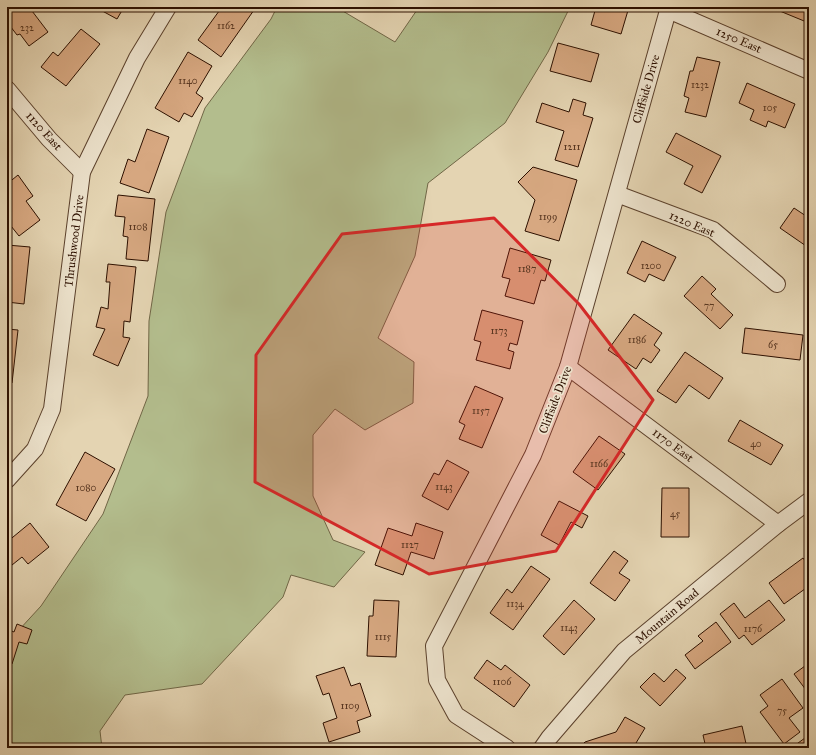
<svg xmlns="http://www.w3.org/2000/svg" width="816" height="755" font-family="'IM FELL Great Primer',serif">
<rect width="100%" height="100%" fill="#e4d4b2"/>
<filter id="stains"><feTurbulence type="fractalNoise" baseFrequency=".005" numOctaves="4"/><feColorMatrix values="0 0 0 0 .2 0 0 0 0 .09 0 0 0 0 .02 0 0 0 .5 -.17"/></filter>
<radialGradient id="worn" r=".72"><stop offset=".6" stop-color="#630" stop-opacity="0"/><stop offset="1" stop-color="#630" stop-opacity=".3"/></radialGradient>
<polygon fill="#b3bd8d" stroke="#706646" points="277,7 336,7 395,42 419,7 570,7 548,52 505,123 428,183 415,256 378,338 414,362 413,403 365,430 335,409 313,435 313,496 333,540 365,552 334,587 291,575 283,597 202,684 125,695 100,731 102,748 7,748 7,643 41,606 103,514 148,396 149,321 166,212 205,108 271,19"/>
<g fill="#d7a881" stroke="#2d1000">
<polygon points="7,7 29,7 48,32 29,46 20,34 17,35 7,22 7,19 9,18 7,16"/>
<polygon points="95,7 124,7 117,19"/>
<polygon points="222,7 250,7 254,10 221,57 198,40"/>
<polygon points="596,7 629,7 621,34 591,25"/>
<polygon points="770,7 809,7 809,23"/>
<polygon points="81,29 100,44 66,86 41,67 53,52 58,56"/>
<polygon points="558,43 599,54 591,82 550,71"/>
<polygon points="188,52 212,66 196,93 203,98 192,117 184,113 179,122 155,108"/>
<polygon points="697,57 720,62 706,117 685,112 689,98 684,96 690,71 693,71"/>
<polygon points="747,83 795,104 785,128 768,121 766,127 750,120 754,110 739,103"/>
<polygon points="573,99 586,103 583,115 593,118 578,167 555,160 564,131 536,122 542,103 569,112"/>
<polygon points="147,129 169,137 149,193 120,183 128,159 135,162"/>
<polygon points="676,133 721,156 702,193 684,184 693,166 666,152"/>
<polygon points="533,167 577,180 559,241 525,231 535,200 518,182"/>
<polygon points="18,175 33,196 26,201 40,220 19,236 7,221 7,184"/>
<polygon points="118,195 155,199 148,261 126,259 128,237 123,236 125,217 115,216"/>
<polygon points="794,208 809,218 809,248 780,228"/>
<polygon points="642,241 676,257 664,281 649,274 645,282 627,273"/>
<polygon points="7,245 30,247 24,304 7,302"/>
<polygon points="510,248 551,260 545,281 541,280 534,304 505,296 510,279 502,277"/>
<polygon points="108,264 136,267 130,322 124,321 123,337 130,338 118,366 93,355 105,329 96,327 101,307 108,309 110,282 106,282"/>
<polygon points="702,276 716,289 711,294 733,315 720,329 684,296"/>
<polygon points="482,310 523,321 517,345 510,343 508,350 514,352 510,369 476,360 481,342 474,340"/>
<polygon points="634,314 662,333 654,345 660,350 651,363 643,358 636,369 608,350"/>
<polygon points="745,328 803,335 800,360 742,353"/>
<polygon points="7,329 18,330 12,383 7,383"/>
<polygon points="685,352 723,378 709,399 689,385 676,403 657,391"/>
<polygon points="475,386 503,398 482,448 459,439 465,425 459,422"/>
<polygon points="740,420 783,445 771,465 728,441"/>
<polygon points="599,436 625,454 598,490 573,472"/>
<polygon points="85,452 115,469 86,521 56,505"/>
<polygon points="447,460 469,472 448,510 422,496 434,473 439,475"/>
<polygon points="662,488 689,488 689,537 661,537"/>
<polygon points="559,501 588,516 582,528 571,522 559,545 541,535"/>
<polygon points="30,523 49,547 28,564 22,557 7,569 7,542"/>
<polygon points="416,523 443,532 434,559 411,552 403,575 375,565 388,528 412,536"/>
<polygon points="614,551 628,561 619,573 630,580 615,601 590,583"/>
<polygon points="803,558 809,566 809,586 784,604 769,583"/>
<polygon points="531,566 550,579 513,630 490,613 507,589 512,593"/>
<polygon points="374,600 399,601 396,657 367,656 369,616 373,616"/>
<polygon points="574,600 595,619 564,655 543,636"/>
<polygon points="769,600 785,620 752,645 744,635 739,639 720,614 734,603 745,618"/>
<polygon points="716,622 731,642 695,669 685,655 703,641 698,636"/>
<polygon points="17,624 32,630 27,644 19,642 12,664 7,662 7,629 14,632"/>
<polygon points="487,660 501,670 505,665 530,685 514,707 474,678"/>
<polygon points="809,663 809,689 806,690 794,674"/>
<polygon points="344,667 351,686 360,683 371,716 357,721 360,732 329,742 323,723 337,718 329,693 323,695 316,676"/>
<polygon points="676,669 686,678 660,706 640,687 654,673 664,682"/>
<polygon points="782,679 803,708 789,718 800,732 784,744 760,712 768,706 760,695"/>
<polygon points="625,717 645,728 633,748 579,748 585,742 616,732"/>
<polygon points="742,726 747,748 706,748 703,735"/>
<polygon points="809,735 809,748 795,748 794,746"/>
</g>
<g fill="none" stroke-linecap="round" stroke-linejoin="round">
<g stroke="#5b412c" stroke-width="18">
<g id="minor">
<polyline points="668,10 809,71"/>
<polyline points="7,89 49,139 82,172"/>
<polyline points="617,194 713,230 777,284"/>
<polyline points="568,367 778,524"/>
<polyline points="7,480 35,449 52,409 82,172 137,58 168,7"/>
<polyline points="507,748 456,715 437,680 434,646 533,455 568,367 669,7"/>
<polyline points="542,748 549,738 624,651 778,524 809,501"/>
</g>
</g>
<use href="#minor" stroke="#ede3cd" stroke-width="16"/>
</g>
<path fill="#d62828" fill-opacity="0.2" stroke="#d62828" stroke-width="3" stroke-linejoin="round" d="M494 218 579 304 653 400 556 551 429 574 255 482 256 355 342 234Z"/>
<g text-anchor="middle" stroke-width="3.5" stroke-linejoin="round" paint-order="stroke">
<g font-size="10" fill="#583620">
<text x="226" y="29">1162</text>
<text x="27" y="31">232</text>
<text x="188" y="84">1140</text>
<text x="700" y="88">1232</text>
<text x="770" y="111">105</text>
<text x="572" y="150">1211</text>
<text x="548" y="220">1199</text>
<text x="138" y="230">1108</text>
<text x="651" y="269">1200</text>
<text x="527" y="272">1187</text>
<text x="709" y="309">77</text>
<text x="499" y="334">1173</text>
<text x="637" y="343">1186</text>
<text x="773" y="348">65</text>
<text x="481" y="414">1157</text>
<text x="756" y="447">40</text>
<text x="599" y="467">1166</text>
<text x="444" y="490">1143</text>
<text x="86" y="491">1080</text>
<text x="675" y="517">45</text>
<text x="410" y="548">1127</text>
<text x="515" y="607">1134</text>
<text x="569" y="631">1143</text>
<text x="753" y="632">1176</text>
<text x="383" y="640">1115</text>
<text x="502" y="685">1106</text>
<text x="350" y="709">1109</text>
<text x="782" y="714">75</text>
</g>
<g font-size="12" fill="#2d1000" stroke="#ede3cd">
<text transform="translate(739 40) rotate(23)" y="4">1250 East</text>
<text transform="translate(646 89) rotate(-74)" y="4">Cliffside Drive</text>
<text transform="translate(44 131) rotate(48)" y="4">1120 East</text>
<text transform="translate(692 224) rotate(23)" y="4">1220 East</text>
<text transform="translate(74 241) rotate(-83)" y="4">Thrushwood Drive</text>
<text transform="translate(555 400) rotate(-69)" y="4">Cliffside Drive</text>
<text transform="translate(673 445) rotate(37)" y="4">1170 East</text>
<text transform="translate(667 616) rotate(-40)" y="4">Mountain Road</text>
</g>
</g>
<rect width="816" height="755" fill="none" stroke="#e4d4b2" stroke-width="24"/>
<rect x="8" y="8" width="800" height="739" fill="none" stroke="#2d1000" stroke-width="2"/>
<rect x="12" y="12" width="792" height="731" fill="none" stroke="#2d1000"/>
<rect width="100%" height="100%" filter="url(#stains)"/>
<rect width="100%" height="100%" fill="url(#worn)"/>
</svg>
